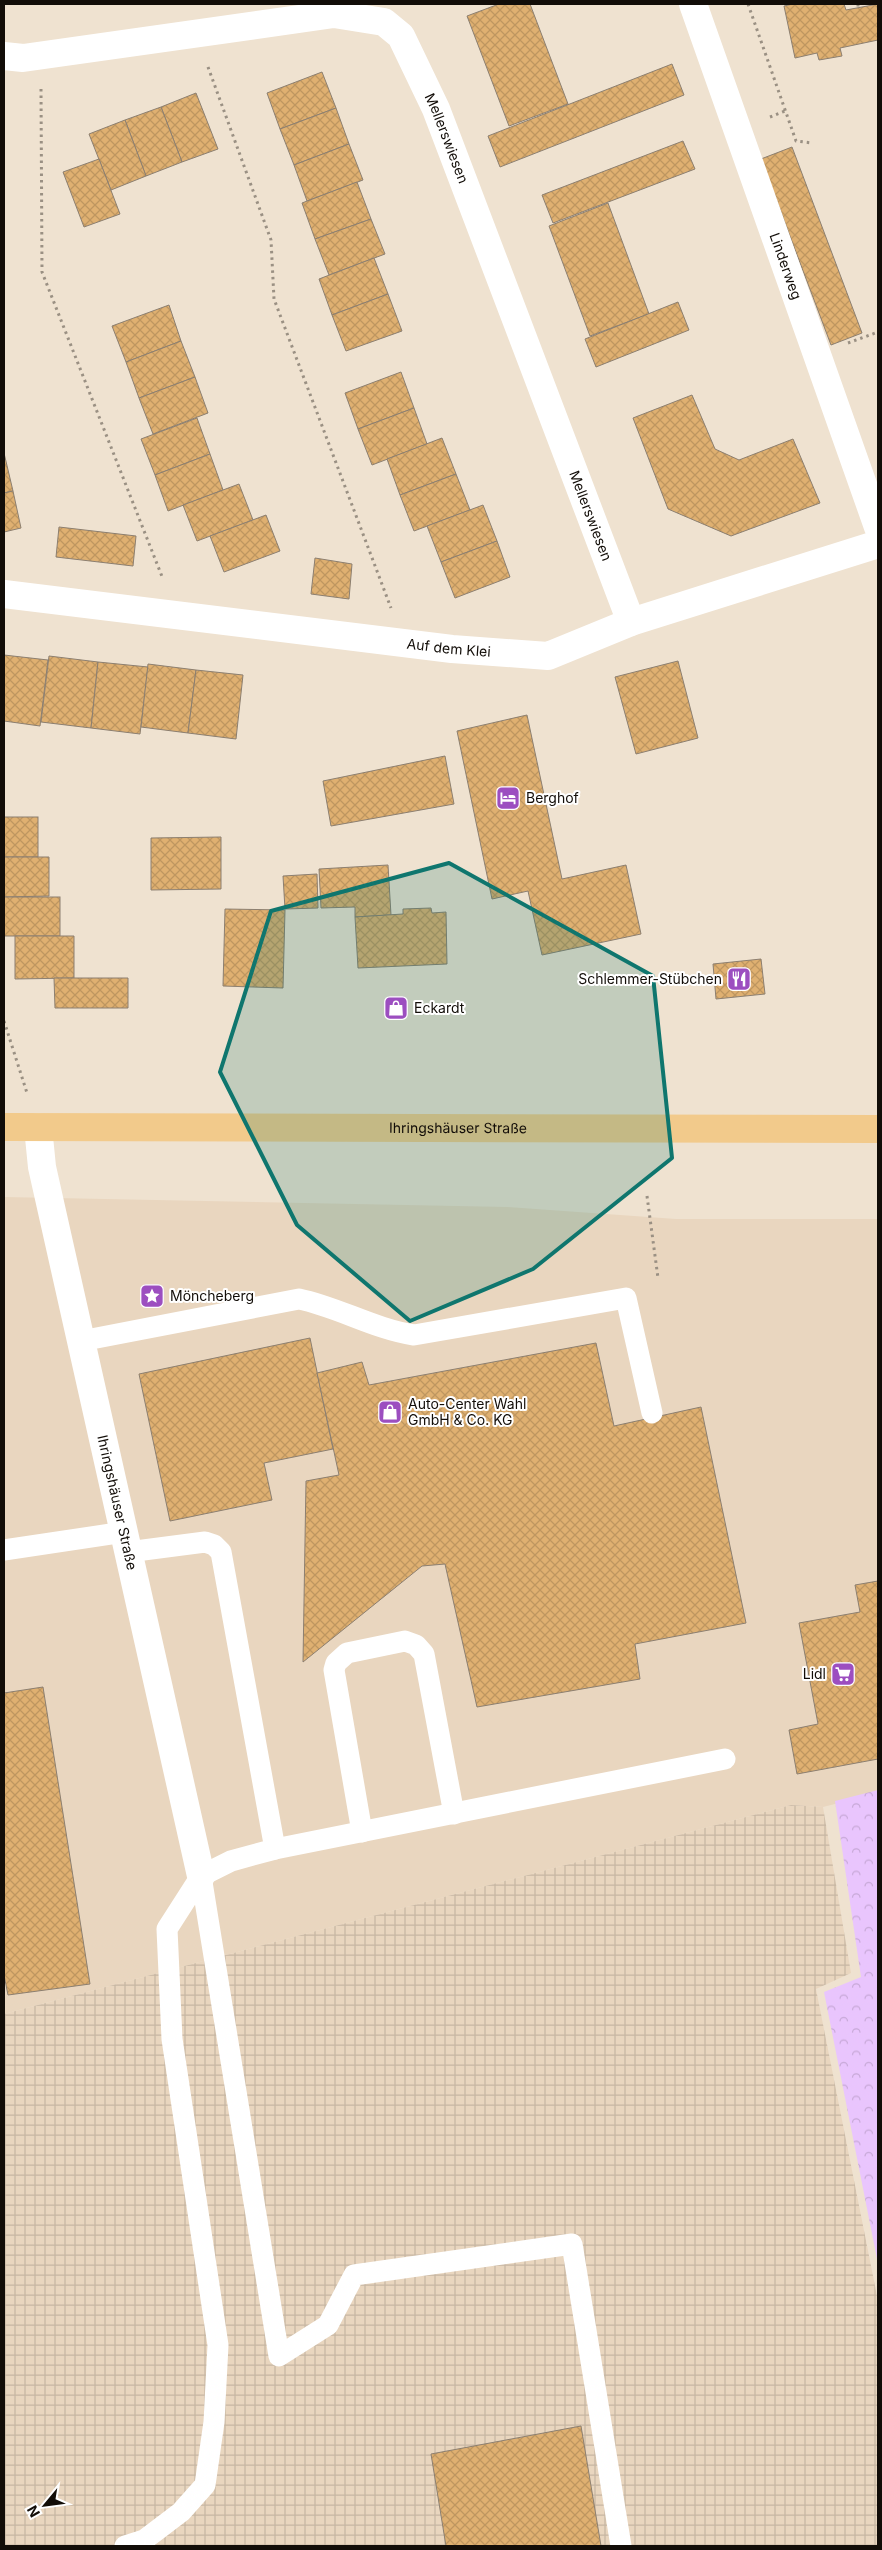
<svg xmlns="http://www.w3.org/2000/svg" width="882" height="2550" font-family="Inter,sans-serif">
<defs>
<pattern id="industrial-grid" width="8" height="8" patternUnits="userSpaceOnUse" patternTransform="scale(1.25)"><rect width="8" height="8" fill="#e9d6bf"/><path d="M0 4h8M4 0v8" fill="none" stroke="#c7b6a3"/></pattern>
<pattern id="forest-crowns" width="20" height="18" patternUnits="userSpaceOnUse" patternTransform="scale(1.25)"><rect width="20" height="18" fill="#e9c5fd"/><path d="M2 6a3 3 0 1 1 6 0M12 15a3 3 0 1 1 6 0" fill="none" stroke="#c7a8d7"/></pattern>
<pattern id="building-cross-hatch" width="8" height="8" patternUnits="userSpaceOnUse" patternTransform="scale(1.25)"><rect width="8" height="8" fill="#dfb071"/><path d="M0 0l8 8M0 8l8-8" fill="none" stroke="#be9660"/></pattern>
</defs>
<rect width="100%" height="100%" fill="#efe2d0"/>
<polygon fill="#e9d6bf" points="4,1197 508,1207 676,1219 878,1219 878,1793 823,1807 791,1805 4,2014"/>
<polygon fill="url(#industrial-grid)" points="791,1805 823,1807 851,1973 816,1989 878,2301 878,2546 4,2546 4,2014"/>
<polygon fill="url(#forest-crowns)" points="878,1790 878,2264 824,1992 861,1977 835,1801"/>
<g fill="url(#building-cross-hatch)" stroke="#8c7f70">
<polygon points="499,4 530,4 568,104 509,126 467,16"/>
<polygon points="793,4 844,4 846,10 878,4 878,40 840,48 842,56 819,60 817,53 795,58 784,6"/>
<polygon points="672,64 684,95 500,167 488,136"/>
<polygon points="322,72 336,108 280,129 267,93"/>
<polygon points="196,93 218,149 182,162 161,107"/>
<polygon points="161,107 182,162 146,176 125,120"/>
<polygon points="336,108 349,144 294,165 280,129"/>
<polygon points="125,120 146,176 111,190 89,134"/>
<polygon points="683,141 695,169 553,223 542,195"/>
<polygon points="349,144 363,180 307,201 294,165"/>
<polygon points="792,147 862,333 831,345 761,159"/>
<polygon points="99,159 120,214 84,227 63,172"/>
<polygon points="357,182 371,219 315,239 302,203"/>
<polygon points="608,203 649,314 590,336 549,226"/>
<polygon points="371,219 385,254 329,275 315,239"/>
<polygon points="374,258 388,294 332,315 319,279"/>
<polygon points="388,294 402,331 346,351 332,315"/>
<polygon points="678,302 689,330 596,367 585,339"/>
<polygon points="169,305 181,341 126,362 112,326"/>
<polygon points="181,341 195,377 139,398 126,362"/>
<polygon points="401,372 414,408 358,429 345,393"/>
<polygon points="195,377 208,413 153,434 139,398"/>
<polygon points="692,395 715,449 739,460 793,439 820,503 731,536 668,509 633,418"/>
<polygon points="414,408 427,444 372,465 358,429"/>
<polygon points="197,418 210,454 155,475 141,439"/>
<polygon points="442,438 456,474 400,495 387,459"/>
<polygon points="4,453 13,491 4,493"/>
<polygon points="210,454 223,490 168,511 155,475"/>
<polygon points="456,474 470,510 414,531 400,495"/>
<polygon points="239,484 253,520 197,541 183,505"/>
<polygon points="13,491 21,528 4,532 4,493"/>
<polygon points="483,505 497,541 441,562 427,526"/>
<polygon points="266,515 280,551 224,572 210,536"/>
<polygon points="59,527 136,536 133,566 56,557"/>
<polygon points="497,541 510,577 455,598 441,562"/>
<polygon points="315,558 352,564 349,599 311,594"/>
<polygon points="4,655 48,660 40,726 4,721"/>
<polygon points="49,656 98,662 91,728 41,722"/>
<polygon points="678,661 698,738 636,754 615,677"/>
<polygon points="98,662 148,667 140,734 91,728"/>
<polygon points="148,664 196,670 188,733 141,727"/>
<polygon points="196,670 243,675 236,739 188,733"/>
<polygon points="527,715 562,879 626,865 641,934 542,955 528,891 492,899 457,731"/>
<polygon points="445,756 454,804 331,826 323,781"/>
<rect x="4" y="817" width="34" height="40"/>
<polygon points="221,837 221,889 151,890 151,838"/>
<polygon points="4,857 49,857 49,896 4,897"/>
<polygon points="388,865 391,915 355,917 355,907 321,908 319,869"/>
<polygon points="317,874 318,908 285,909 283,876"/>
<rect x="4" y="897" width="56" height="39"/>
<polygon points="431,908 432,913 446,912 447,964 358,968 355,917 403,914 403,909"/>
<polygon points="225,909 285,910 283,988 223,986"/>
<polygon points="15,936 74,936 74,978 15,979"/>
<polygon points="761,959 765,994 716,999 713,964"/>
<polygon points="54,978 128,978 128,1008 55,1008"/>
<polygon points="310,1338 333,1449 264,1463 272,1500 170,1521 139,1374"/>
<polygon points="596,1343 614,1426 701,1407 746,1623 635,1644 640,1679 477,1707 445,1564 422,1566 303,1662 306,1481 339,1475 317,1373 362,1362 369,1385"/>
<polygon points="878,1581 878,1759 797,1774 789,1730 818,1724 799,1623 860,1612 855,1585"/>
<polygon points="43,1687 90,1984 8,1995 4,1975 4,1693"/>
<polygon points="581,2426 601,2546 446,2546 431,2454"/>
</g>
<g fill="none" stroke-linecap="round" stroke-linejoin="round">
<g stroke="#9a9083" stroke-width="3" stroke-dasharray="2.5 4" stroke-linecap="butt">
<polyline points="748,4 796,141 812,143"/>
<polyline points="858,4 858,7"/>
<polyline points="208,67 271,240 274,299 391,608"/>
<polyline points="41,89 42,272 163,579"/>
<polyline points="770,117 785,111"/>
<polyline points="848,343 878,332"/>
<polyline points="4,1021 27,1093"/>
<polyline points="647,1196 658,1278"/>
</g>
<g stroke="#fff" stroke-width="21">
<path d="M81 1341 299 1299C338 1307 374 1329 414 1335L626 1298 652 1413"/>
<polyline points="4,1550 124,1532"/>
<polyline points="362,1832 334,1670 336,1663 347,1653 405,1641 416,1645 424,1654 454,1814"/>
<polyline points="275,1849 725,1759"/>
<polyline points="201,1876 279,2356 328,2325 354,2275 572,2244 621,2546"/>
<polyline points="125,2546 144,2540 181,2512 205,2485 214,2422 218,2345 172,2039 167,1929 201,1876 231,1861 275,1849 221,1552 214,1545 205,1542 128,1552"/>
</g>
<g stroke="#fff" stroke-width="28">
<path id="s1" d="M693 4 878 527"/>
<path id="s2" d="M4 56 23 58 334 14 384 22 401 36 436 109 631 622"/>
<path id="s3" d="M4 594 452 649 548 656 631 622 878 544"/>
<path id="s4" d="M38 1127 42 1167 201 1876"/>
</g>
<path stroke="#f2ca8b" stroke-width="28" id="s5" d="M4 1127 878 1129"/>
</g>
<path fill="#0f766e" fill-opacity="0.2" stroke="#0f766e" stroke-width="4" stroke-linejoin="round" d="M449 863 653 976 672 1158 533 1269 410 1321 297 1225 220 1072 271 911Z"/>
<defs>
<g id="hotel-square" transform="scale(1.25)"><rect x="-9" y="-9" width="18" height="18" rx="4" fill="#9c4ec0" stroke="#fff"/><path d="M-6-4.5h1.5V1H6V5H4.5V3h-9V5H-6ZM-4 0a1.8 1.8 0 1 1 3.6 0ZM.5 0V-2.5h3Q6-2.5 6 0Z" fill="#fff"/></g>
<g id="restaurant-square" transform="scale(1.25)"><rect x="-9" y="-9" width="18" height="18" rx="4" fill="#9c4ec0" stroke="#fff"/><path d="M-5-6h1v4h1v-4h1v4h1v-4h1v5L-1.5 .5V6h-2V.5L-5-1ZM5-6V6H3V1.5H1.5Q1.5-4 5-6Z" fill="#fff"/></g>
<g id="shop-square" transform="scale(1.25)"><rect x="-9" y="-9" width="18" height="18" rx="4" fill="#9c4ec0" stroke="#fff"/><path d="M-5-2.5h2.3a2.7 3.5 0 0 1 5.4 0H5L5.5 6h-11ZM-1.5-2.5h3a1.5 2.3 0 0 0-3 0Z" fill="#fff"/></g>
<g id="sight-square" transform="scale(1.25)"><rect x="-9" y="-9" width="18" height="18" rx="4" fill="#9c4ec0" stroke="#fff"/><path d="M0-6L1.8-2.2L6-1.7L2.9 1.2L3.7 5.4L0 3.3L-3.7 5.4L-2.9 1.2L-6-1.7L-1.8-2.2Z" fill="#fff"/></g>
<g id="supermarket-square" transform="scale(1.25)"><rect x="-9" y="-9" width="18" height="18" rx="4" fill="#9c4ec0" stroke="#fff"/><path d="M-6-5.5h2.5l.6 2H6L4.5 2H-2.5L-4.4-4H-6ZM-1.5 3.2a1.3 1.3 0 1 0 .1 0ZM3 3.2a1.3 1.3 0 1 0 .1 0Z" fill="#fff"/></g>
</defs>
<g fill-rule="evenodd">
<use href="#hotel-square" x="508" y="798"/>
<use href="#restaurant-square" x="739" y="979"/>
<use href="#shop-square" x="396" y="1008"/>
<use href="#sight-square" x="152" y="1296"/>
<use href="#shop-square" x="390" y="1412"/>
<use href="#supermarket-square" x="843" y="1674"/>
</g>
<g text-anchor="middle" stroke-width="4" stroke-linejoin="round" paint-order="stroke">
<g font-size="14" fill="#120d08" stroke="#fff">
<text dy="5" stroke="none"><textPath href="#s2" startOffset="518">Mellerswiesen</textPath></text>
<text dy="5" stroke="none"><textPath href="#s1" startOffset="278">Linderweg</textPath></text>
<text dy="5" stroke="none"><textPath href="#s2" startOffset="922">Mellerswiesen</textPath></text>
<text dy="5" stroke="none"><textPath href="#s3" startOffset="448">Auf dem Klei</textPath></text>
<text dy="5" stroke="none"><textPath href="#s5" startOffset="454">Ihringshäuser Straße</textPath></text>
<text dy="5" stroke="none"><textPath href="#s4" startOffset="384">Ihringshäuser Straße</textPath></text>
</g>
<g font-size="14" fill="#120d08" stroke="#fff" text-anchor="start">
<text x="526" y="803">Berghof</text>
<text x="722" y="984" text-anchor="end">Schlemmer-Stübchen</text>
<text x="414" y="1013">Eckardt</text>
<text x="170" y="1301">Möncheberg</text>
<text x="408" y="1409">Auto-Center Wahl<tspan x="408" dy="16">GmbH &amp; Co. KG</tspan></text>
<text x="826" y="1679" text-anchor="end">Lidl</text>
</g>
</g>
<rect width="882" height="2550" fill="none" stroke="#120d08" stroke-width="10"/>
<g transform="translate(45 2505) rotate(241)" stroke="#ffffff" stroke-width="4" paint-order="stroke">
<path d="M0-4L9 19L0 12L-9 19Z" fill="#120d08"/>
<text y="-8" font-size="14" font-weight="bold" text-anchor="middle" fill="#120d08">N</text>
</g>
</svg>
